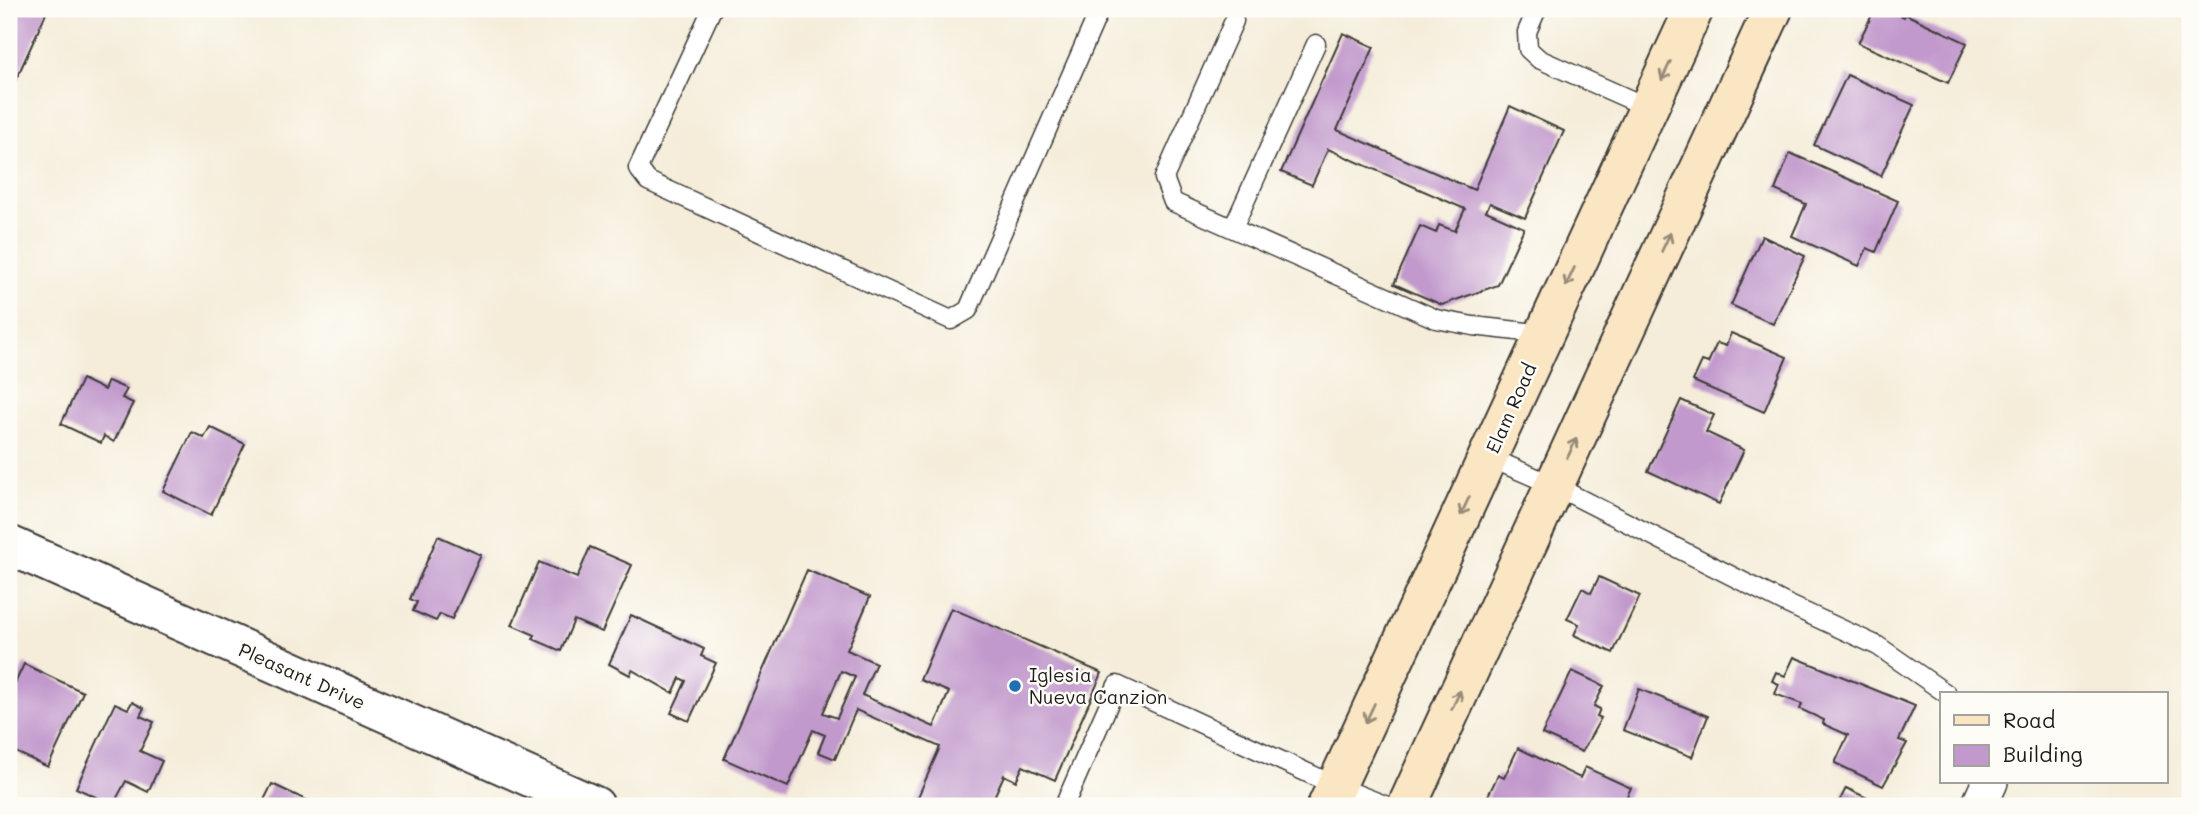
<svg xmlns="http://www.w3.org/2000/svg" width="2199" height="815" font-family="Mali,sans-serif">
<rect width="100%" height="100%" fill="#fdfcf7"/>
<filter id="ink" filterUnits="userSpaceOnUse"><feTurbulence type="fractalNoise" baseFrequency=".0143" numOctaves="2"/><feDisplacementMap in="SourceGraphic" scale="14" xChannelSelector="R" yChannelSelector="G"/><feConvolveMatrix kernelMatrix="1 2 1 2 8 2 1 2 1" color-interpolation-filters="sRGB"/></filter>
<filter id="wash" filterUnits="userSpaceOnUse"><feTurbulence type="fractalNoise" baseFrequency=".00686" numOctaves="4" result="noise"/><feDisplacementMap in="SourceGraphic" scale="28" xChannelSelector="R" yChannelSelector="G"/><feGaussianBlur stdDeviation="1.57" result="paint"/><feColorMatrix in="noise" values="0 0 0 0 0 0 0 0 0 0 0 0 0 0 0 0 0 1.4 0 .05"/><feComposite in="paint" operator="in"/></filter>
<g filter="url(#wash)">
<rect width="100%" height="100%" fill="#f5edda"/>
<g id="blocks">
<g fill="#c199cc" fill-rule="evenodd">
<polygon points="9,9 48,9 9,95"/>
<polygon points="1875,9 1886,9 1904,17 1905,14 1967,43 1948,83 1858,43"/>
<polygon points="1343,33 1374,47 1337,130 1474,190 1510,106 1564,131 1525,218 1490,203 1486,211 1524,228 1498,285 1442,305 1394,284 1420,226 1436,233 1439,225 1455,231 1465,209 1328,149 1312,185 1281,172"/>
<polygon points="1847,75 1914,105 1881,176 1814,145"/>
<polygon points="1790,153 1898,201 1876,252 1867,248 1859,266 1792,236 1806,204 1775,190"/>
<polygon points="1762,236 1805,256 1773,324 1731,305"/>
<polygon points="1731,333 1787,357 1764,412 1693,381 1702,361 1708,363 1717,343 1726,346"/>
<polygon points="82,379 104,390 108,381 127,389 122,398 133,403 114,442 104,436 101,443 61,424"/>
<polygon points="1681,400 1714,415 1706,432 1744,450 1719,504 1648,471"/>
<polygon points="210,427 245,444 211,515 163,491 192,432 204,438"/>
<polygon points="438,536 481,555 452,619 440,614 436,621 413,611 417,602 410,599"/>
<polygon points="590,547 632,565 602,632 574,620 561,651 533,639 535,635 512,625 539,562 577,578"/>
<path d="M807 570 870 597 847 650 876 663 862 695 934 727 949 692 920 680 951 608 1102 673 1055 780 1023 766 1016 781 1004 775 990 806H914L940 747 856 710 835 759 818 752 825 735 813 730 788 787 724 759ZM841 671 855 677 837 718 823 713Z"/>
<polygon points="1599,577 1640,596 1613,653 1574,635 1579,624 1567,619 1582,588 1591,593"/>
<polygon points="631,615 704,649 701,656 716,663 689,721 671,713 686,681 680,678 673,693 632,670 630,675 609,664"/>
<polygon points="1794,657 1915,706 1899,740 1907,743 1883,786 1835,763 1848,735 1823,724 1824,720 1800,709 1802,704 1775,694 1779,684 1772,681 1776,672 1785,676"/>
<polygon points="24,664 83,692 48,767 9,749 9,696"/>
<polygon points="1572,671 1604,686 1594,706 1600,709 1597,716 1601,718 1582,752 1542,734"/>
<polygon points="1639,689 1708,716 1692,757 1623,730"/>
<polygon points="132,702 144,708 140,716 154,722 140,751 162,761 148,792 126,781 113,805 76,788 115,703 128,709"/>
<polygon points="1518,748 1580,778 1585,767 1631,788 1622,806 1483,806 1498,775 1504,778"/>
<polygon points="272,784 319,806 261,806"/>
<polygon points="1846,788 1884,806 1837,806"/>
</g>
</g>
</g>
<g filter="url(#ink)">
<use href="#blocks" fill-opacity="0" stroke="#3d3b38" stroke-width="2"/>
<g fill="none" stroke-linecap="round" stroke-linejoin="round">
<g stroke="#3d3b38" stroke-width="21">
<g id="service">
<polyline points="712,9 638,168 648,181 951,320 968,310 1100,9"/>
<polyline points="1537,9 1527,32 1528,49 1539,59 1649,108"/>
<polyline points="1234,21 1164,178 1173,202 1436,319 1473,326 1544,334"/>
<polyline points="1233,228 1316,44"/>
<polyline points="1488,457 1555,486 1785,603 1878,646 1947,694"/>
<polyline points="1064,806 1117,685 1336,786 1387,806"/>
</g>
</g>
<g stroke="#3d3b38" stroke-width="38">
<polyline id="minor" points="1979,806 1990,782"/>
</g>
<g stroke="#3d3b38" stroke-width="42">
<polyline id="tertiary" points="9,545 595,806"/>
</g>
<g stroke="#3d3b38" stroke-width="42">
<g id="secondary">
<polyline points="1327,806 1694,9"/>
<polyline points="1407,806 1773,9"/>
</g>
</g>
<use href="#service" stroke="#fff" stroke-width="18"/>
<use href="#minor" stroke="#fff" stroke-width="35"/>
<use href="#tertiary" stroke="#fff" stroke-width="38"/>
<use href="#secondary" stroke="#fbe6c4" stroke-width="38"/>
</g>
<defs><path id="oneway-shaft" d="M-6 0H5M1.5-3L5.5 0L1.5 3" fill="none" stroke-width="1.6" stroke-linecap="round" stroke-linejoin="round" transform="scale(1.75)"/></defs>
<g stroke="#978b78">
<use href="#oneway-shaft" transform="translate(1666 71) rotate(115)"/>
<use href="#oneway-shaft" transform="translate(1666 242) rotate(-65)"/>
<use href="#oneway-shaft" transform="translate(1570 277) rotate(115)"/>
<use href="#oneway-shaft" transform="translate(1572 448) rotate(-65)"/>
<use href="#oneway-shaft" transform="translate(1465 506) rotate(115)"/>
<use href="#oneway-shaft" transform="translate(1456 700) rotate(-65)"/>
<use href="#oneway-shaft" transform="translate(1370 713) rotate(115)"/>
</g>
</g>
<circle fill="#1f6fb2" stroke="#fdfcf7" stroke-width="2.5" cx="1015" cy="686" r="7"/>
<g text-anchor="middle" stroke-width="5" stroke-linejoin="round" paint-order="stroke">
<g font-size="19" fill="#1c1c1c" stroke="#fdfcf7">
<text transform="translate(1511 408) rotate(-66)" y="7">Elam Road</text>
<text transform="translate(302 676) rotate(24)" y="7">Pleasant Drive</text>
</g>
<g font-size="19" fill="#1c1c1c" stroke="#fdfcf7" text-anchor="start">
<text x="1029" y="682">Iglesia<tspan x="1029" dy="22">Nueva Canzion</tspan></text>
</g>
</g>
<rect width="2199" height="815" fill="none" stroke="#fdfcf7" stroke-width="35"/>
<rect x="1940" y="692" width="228" height="91" fill="#fdfcf7" stroke="#a3a29f" stroke-width="2"/>
<rect x="1954" y="715" width="35" height="10" fill="#fbe6c4" stroke="#a3a29f" stroke-width="2"/>
<text x="2003" y="728" font-size="21" fill="#1c1c1c">Road</text>
<rect x="1954" y="745" width="35" height="21" fill="#c199cc" stroke="#a3a29f" stroke-width="2"/>
<text x="2003" y="762" font-size="21" fill="#1c1c1c">Building</text>
</svg>
